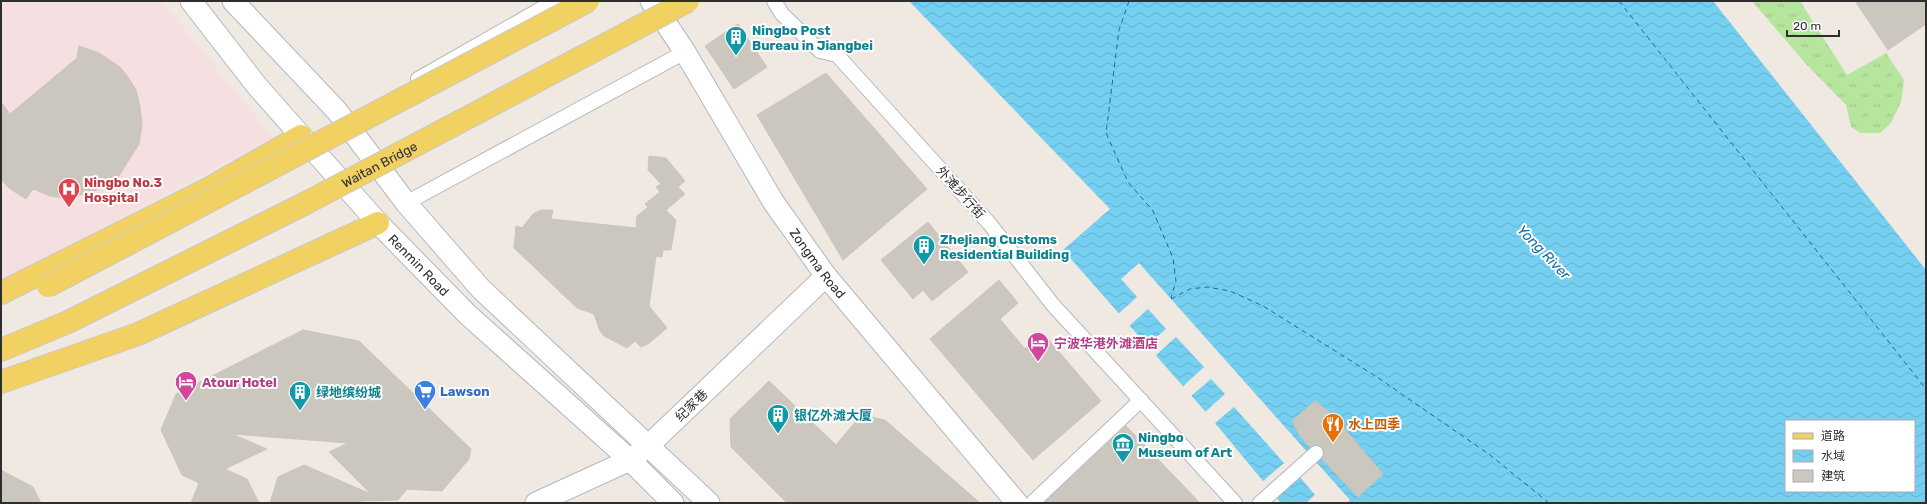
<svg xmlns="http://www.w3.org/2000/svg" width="1927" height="504" font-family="Rubik,'Noto Sans SC',sans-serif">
<defs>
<pattern id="grass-tufts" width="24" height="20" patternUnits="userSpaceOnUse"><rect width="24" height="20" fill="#b6e59e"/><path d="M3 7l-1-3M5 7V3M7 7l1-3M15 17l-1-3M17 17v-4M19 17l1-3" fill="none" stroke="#9dc588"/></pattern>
<pattern id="water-waves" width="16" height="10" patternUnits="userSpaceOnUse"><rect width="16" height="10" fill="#75cff0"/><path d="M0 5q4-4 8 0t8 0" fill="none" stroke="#66b2ce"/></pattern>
</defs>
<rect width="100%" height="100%" fill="#efe9e1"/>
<polygon fill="#f5dfe0" points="1,1 161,1 273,138 1,281"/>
<polygon fill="url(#grass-tufts)" points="1752,1 1800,1 1847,75 1886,53 1904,80 1901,102 1891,123 1880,133 1861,133 1851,127 1846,105 1806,64"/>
<path fill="url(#water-waves)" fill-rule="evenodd" d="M909 1H1713L1926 270V503H1281L1211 418 1063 250 1110 209ZM1786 421H1914V491H1786Z"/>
<polygon fill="#efe9e1" points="1139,263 1350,500 1347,503 1306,503 1315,495 1299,476 1274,498 1262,482 1284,463 1234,407 1214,424 1204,413 1225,394 1211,379 1190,397 1181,388 1204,367 1176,337 1154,357 1145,347 1166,329 1148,309 1128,327 1117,315 1137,297 1121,279"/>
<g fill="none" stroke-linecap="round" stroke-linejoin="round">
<g stroke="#0d6fa3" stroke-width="1" stroke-dasharray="5 4" stroke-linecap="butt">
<polyline points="1129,1 1119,30 1106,133 1128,182 1153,211 1173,258 1176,281 1171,298"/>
<polyline points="1619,1 1926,389"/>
<polyline points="1171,299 1190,289 1207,287 1230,291 1263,306 1377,377 1490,455 1549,503"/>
</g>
</g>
<g fill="#cbc7bf" stroke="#cbc5ba">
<polygon points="1855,1 1926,1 1926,24 1888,50"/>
<polygon points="738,24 767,67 734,89 705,46"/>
<polygon points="79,46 99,53 120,67 128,77 136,90 140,107 142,125 139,144 118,177 91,193 63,198 50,196 33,189 26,199 9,188 1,179 1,102 10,114 77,58"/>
<polygon points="826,73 927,189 843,260 757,115"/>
<polygon points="649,156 666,158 685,181 678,187 685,194 666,210 676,220 671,250 663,250 662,257 656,256 649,306 667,328 648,344 641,347 635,341 627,348 604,336 600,331 594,314 577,308 514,248 516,226 522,228 533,214 541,210 553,210 551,219 636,228 637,216 648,207 645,204 660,192 656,187 661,184 648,170"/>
<polygon points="928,222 968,272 932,301 923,290 913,299 881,260"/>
<polygon points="999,280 1018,303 1000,319 1025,349 1043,333 1101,401 1033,460 930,339"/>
<polygon points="303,330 359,341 471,449 469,459 442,491 407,489 398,500 360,501 362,503 270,503 278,477 304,465 371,494 329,452 348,443 232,434 267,449 225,469 247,479 259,503 191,503 199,483 182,475 161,430 176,394"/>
<polygon points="769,381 836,445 857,420 871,417 885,420 980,503 787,503 731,447 730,419"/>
<polygon points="1315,401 1327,410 1344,428 1383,474 1358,497 1322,459 1324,455 1323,448 1318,445 1310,447 1300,436 1292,421"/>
<polygon points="1126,426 1200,503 1044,503"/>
<polygon points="1,470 33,487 41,503 1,503"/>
</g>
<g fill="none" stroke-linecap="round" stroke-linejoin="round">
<g stroke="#b4b7c1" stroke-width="16">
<g id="street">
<polyline points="774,1 782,14 820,51 837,55 989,223 1053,305 1235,503"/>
<polyline points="418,79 555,1"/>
<polyline points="406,203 685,52"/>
<polyline points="1032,503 1141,400"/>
<polyline points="1260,503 1316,453"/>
</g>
</g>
<g stroke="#b4b7c1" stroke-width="23">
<g id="secondary">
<path id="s1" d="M191 1 257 86 378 223 467 314 630 460 673 503"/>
<polyline points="233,1 337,111 406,203 481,289 709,503"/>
<path id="s2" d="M651 1 685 52 774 203 826 276 1017 503"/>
<polyline points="536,503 630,460 648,446 826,276"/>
</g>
</g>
<g stroke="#c9c9c9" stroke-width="24">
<g id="primary">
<polyline points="1,293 208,189 301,136"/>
<polyline points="1,350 68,322"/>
<polyline points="1,382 138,334 378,223"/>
</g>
</g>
<use href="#street" stroke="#fff" stroke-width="14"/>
<use href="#secondary" stroke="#fff" stroke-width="21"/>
<use href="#primary" stroke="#f2d163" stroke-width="22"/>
<g stroke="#c9c9c9" stroke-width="24" stroke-linecap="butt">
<g id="primary-bridge">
<polyline points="48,286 588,1"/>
<path id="s3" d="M68 322 306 203 688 1"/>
</g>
</g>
<use href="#primary-bridge" stroke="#f2d163" stroke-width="22"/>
</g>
<defs>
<g id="building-pin" transform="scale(1.15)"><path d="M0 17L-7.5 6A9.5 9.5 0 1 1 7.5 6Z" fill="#0f9aa8" stroke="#fff"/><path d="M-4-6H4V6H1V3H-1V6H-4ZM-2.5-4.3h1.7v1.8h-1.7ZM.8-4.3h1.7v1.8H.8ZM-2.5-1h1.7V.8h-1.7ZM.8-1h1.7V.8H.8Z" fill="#fff"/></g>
<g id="hospital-pin" transform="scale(1.15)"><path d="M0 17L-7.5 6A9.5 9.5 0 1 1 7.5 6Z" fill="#e0444e" stroke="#fff"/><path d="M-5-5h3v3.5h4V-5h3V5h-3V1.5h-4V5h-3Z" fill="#fff"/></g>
<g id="hotel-pin" transform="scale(1.15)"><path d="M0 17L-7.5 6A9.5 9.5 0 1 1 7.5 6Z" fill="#d1479c" stroke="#fff"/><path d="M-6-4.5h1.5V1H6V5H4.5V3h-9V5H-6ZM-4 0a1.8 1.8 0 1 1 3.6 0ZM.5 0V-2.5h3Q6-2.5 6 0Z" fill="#fff"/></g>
<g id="supermarket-pin" transform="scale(1.15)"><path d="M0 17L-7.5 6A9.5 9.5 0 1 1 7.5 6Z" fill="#3f7fe0" stroke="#fff"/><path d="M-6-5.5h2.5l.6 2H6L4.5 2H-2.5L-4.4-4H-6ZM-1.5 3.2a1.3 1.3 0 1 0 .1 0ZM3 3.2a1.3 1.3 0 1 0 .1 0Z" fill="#fff"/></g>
<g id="restaurant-pin" transform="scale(1.15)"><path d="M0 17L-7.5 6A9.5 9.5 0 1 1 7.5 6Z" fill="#e8710a" stroke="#fff"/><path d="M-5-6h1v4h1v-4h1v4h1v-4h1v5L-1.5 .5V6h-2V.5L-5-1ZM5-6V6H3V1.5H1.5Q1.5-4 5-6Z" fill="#fff"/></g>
<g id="museum-pin" transform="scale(1.15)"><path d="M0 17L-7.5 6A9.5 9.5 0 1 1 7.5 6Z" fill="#0f9aa8" stroke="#fff"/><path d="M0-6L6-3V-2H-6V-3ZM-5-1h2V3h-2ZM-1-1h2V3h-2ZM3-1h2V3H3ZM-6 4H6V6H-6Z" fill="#fff"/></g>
</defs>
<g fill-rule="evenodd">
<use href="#building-pin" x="736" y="37"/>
<use href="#hospital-pin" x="69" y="189"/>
<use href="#building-pin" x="924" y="246"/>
<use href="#hotel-pin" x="1038" y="343"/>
<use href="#hotel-pin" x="186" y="382"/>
<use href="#supermarket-pin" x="425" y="391"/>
<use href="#building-pin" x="300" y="392"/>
<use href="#building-pin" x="778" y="415"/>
<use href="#restaurant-pin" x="1333" y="424"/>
<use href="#museum-pin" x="1123" y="444"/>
</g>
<g text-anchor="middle" stroke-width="4" stroke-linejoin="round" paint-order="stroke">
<g font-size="13" font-weight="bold" fill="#0d838f" stroke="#fff" text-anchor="start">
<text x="752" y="35">Ningbo Post<tspan x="752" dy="15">Bureau in Jiangbei</tspan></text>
<text x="940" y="244">Zhejiang Customs<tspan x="940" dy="15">Residential Building</tspan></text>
<text x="316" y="397">绿地缤纷城</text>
<text x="794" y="420">银亿外滩大厦</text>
<text x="1138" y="442">Ningbo<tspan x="1138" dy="15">Museum of Art</tspan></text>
</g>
<g font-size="13" fill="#2e2e2e" stroke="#fff">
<text dy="5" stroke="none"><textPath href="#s3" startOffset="349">Waitan Bridge</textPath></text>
<text transform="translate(961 192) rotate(48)" y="5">外滩步行街</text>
<text dy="5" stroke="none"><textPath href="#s2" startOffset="311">Zongma Road</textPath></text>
<text dy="5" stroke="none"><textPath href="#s1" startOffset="349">Renmin Road</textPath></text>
<text transform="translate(691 405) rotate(-44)" y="5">纪家巷</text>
</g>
<g font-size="13" font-weight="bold" fill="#be3a42" stroke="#fff" text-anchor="start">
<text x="84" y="187">Ningbo No.3<tspan x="84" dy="15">Hospital</tspan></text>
</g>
<g font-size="13" font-weight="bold" fill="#b23c85" stroke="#fff" text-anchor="start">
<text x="1054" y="348">宁波华港外滩酒店</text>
<text x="202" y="387">Atour Hotel</text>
</g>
<g font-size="13" font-weight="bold" fill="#366cbe" stroke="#fff" text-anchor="start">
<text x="440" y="396">Lawson</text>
</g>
<g font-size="13" font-weight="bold" fill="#c56008" stroke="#fff" text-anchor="start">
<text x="1348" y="429">水上四季</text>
</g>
<g font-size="14" font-style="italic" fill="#0d6fa3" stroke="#fff">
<text transform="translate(1544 252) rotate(46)" y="5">Yong River</text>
</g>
</g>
<rect width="1927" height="504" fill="none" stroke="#2e2e2e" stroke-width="4"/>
<rect x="1785" y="420" width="130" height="72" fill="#ffffff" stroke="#ababab"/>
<rect x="1793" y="433" width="20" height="6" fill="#f2d163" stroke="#ababab"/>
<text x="1821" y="440" font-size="12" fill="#2e2e2e">道路</text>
<rect x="1793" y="450" width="20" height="12" fill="url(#water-waves)" stroke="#ababab"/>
<text x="1821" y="460" font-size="12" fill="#2e2e2e">水域</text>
<rect x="1793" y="470" width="20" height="12" fill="#cbc7bf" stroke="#ababab"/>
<text x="1821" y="480" font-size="12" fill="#2e2e2e">建筑</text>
<path d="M1787 30v6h52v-6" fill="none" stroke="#2e2e2e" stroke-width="2"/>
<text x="1793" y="30" font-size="12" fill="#2e2e2e" stroke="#ffffff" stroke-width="3" paint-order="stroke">20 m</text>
</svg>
